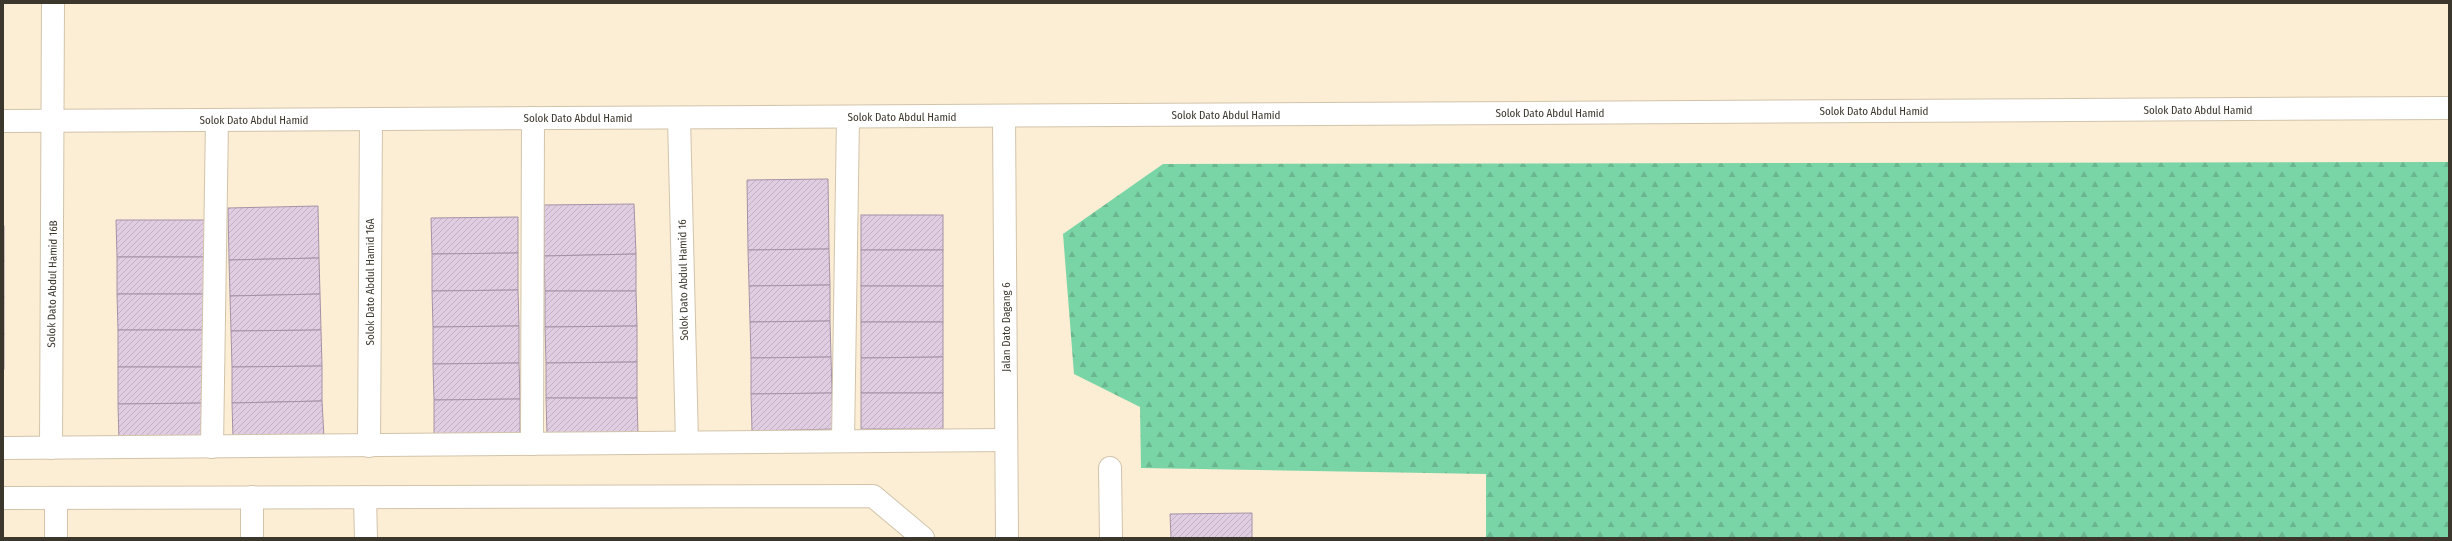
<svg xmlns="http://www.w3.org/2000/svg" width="2452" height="541" font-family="'Fira Sans Condensed',sans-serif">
<defs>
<pattern id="forest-firs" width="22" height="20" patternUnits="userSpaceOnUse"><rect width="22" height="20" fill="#79d5a6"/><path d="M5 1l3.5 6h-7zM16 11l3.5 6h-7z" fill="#6ab78f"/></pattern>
<pattern id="building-hatch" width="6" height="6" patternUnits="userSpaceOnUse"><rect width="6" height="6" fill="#e1cde2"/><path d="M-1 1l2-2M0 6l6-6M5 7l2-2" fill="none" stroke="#c2b1c2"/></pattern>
</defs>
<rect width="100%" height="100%" fill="#fbeed4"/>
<polygon fill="url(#forest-firs)" points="2449,162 2449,538 1486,538 1486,474 1141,468 1140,407 1074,374 1063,234 1163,164"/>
<g fill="url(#building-hatch)" stroke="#a692a6">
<polygon points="828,179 829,249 748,250 747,180"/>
<polygon points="634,204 636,254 544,256 544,205"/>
<polygon points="318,206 319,258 229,260 228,208"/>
<rect x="861" y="215" width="82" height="35"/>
<polygon points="518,217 518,253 432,254 431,218"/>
<polygon points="116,220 205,220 206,257 117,257"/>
<rect x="3" y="226" width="1" height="35"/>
<polygon points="829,249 830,285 749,286 748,250"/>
<rect x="861" y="250" width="82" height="36"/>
<polygon points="518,253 518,290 432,291 432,254"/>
<polygon points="636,254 636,291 545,291 544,256"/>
<polygon points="117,257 206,257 207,294 117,294"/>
<polygon points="319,258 320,294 230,296 229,260"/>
<rect x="3" y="261" width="1" height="36"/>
<polygon points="830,285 830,321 750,322 749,286"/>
<rect x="861" y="286" width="82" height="36"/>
<polygon points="518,290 519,326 433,327 432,291"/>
<polygon points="545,291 636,291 637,326 545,327"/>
<polygon points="117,294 207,294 207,330 118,330"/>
<polygon points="320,294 321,330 231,331 230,296"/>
<rect x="3" y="297" width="1" height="37"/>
<polygon points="830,321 831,357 751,358 750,322"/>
<polygon points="861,322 943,322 943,357 861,358"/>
<polygon points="519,326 519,363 433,364 433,327"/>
<polygon points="637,326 637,362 546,363 545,327"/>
<rect x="118" y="330" width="89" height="37"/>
<polygon points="321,330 322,366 232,367 231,331"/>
<rect x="3" y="334" width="1" height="35"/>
<polygon points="831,357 832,393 751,394 751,358"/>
<polygon points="943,357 943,393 861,393 861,358"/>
<polygon points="637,362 637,398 546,398 546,363"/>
<polygon points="519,363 520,399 434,400 433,364"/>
<polygon points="322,366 322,401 232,403 232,367"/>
<polygon points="118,367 207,367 207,403 118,404"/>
<polygon points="832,393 833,429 752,431 751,394"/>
<rect x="861" y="393" width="82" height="36"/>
<polygon points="546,398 637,398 638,434 547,435"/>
<polygon points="520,399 520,436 434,437 434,400"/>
<polygon points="322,401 324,437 233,439 232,403"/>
<polygon points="207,403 208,440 119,441 118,404"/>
<polygon points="1252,513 1252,538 1171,538 1170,514"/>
</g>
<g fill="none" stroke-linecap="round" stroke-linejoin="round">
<g stroke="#d1c4ab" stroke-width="24">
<g id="minor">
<polyline points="1004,116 1007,538"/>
<polyline points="679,118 687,442"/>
<polyline points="3,121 2449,108"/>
<polyline points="843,441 848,117"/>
<polyline points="532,444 533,118"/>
<polyline points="369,446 371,119"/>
<polyline points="212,447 217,120"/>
<polyline points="3,448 1006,440"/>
<polyline points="51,448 53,3"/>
<polyline points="1110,468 1111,538"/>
<polyline points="252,497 252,538"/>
<polyline points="365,497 366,538"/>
<polyline points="3,498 873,496 923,538"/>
<polyline points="56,538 56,498"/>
</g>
</g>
<use href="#minor" stroke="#fff" stroke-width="22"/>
</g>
<g text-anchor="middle" stroke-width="3" stroke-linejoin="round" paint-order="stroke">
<g font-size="11" fill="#3c372d" stroke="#fff">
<text x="2198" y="114">Solok Dato Abdul Hamid</text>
<text x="1874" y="115">Solok Dato Abdul Hamid</text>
<text x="1550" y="117">Solok Dato Abdul Hamid</text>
<text x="1226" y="119">Solok Dato Abdul Hamid</text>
<text x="902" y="121">Solok Dato Abdul Hamid</text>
<text x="578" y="122">Solok Dato Abdul Hamid</text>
<text x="254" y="124">Solok Dato Abdul Hamid</text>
<text transform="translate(683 280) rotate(-91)" y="4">Solok Dato Abdul Hamid 16</text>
<text transform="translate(370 282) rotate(-90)" y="4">Solok Dato Abdul Hamid 16A</text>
<text transform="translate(52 284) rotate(-89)" y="4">Solok Dato Abdul Hamid 16B</text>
<text transform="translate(1006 327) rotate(-90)" y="4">Jalan Dato Dagang 6</text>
</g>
</g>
<rect width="2452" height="541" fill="none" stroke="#3c372d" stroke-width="8"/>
</svg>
